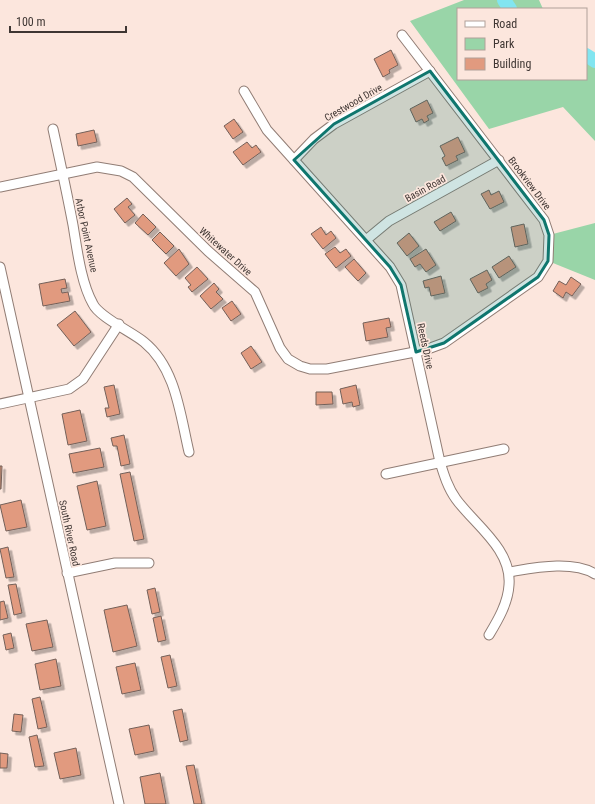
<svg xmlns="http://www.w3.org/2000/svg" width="595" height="804" font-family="'Roboto Condensed',sans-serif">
<defs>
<filter id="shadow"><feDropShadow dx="3.5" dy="3.5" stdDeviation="0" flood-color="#0004"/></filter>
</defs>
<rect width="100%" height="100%" fill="#fce6dd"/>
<g fill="#99d5a8">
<polygon points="464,0 539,0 543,9 458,9 458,79 586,79 586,52 595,60 595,141 563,107 489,129 410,21"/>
<polygon points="595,223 595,280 548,261 549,235"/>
</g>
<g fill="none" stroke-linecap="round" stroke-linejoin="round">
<g stroke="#82e5f0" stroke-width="14">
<polyline points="504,0 510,9"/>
<polyline points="586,55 595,61"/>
</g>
</g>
<g fill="#e19a7f" stroke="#736059" filter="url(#shadow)">
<polygon points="391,50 398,65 389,70 390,73 383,77 374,59"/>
<polygon points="427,100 433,113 427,116 429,120 424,123 422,119 416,122 410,109"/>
<polygon points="234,119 243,132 233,139 224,126"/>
<polygon points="94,130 97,142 78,146 76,134"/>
<polygon points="458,137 465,152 456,156 458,160 446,166 442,158 445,156 440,146"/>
<polygon points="247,142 252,148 256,145 261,152 243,165 233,152"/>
<polygon points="489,190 491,195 499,191 504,202 490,209 481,194"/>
<polygon points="127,198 132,204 128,207 135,215 125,223 114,209"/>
<polygon points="451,212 456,221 440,231 434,222"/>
<polygon points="143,214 156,227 148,235 135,223"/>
<polygon points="524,224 528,244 515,247 511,227"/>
<polygon points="321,227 326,235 331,231 336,238 323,249 311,234"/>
<polygon points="160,232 174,246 166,254 152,240"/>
<polygon points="409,233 419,246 407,256 397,243"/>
<polygon points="335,247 340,253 346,249 351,256 336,268 325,254"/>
<polygon points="179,249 189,264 176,276 164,263"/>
<polygon points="426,249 436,265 426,272 420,264 415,267 410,259"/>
<polygon points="509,256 516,267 499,278 492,267"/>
<polygon points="354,259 366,273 358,281 345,267"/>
<polygon points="197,267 208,279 192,292 188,287 191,285 185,278"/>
<polygon points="487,270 492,280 486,284 488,288 478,293 470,279"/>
<polygon points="441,276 445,293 431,296 429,287 425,288 423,281"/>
<polygon points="571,277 581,284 572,296 566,292 563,298 553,291 559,281 566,285"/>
<polygon points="65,279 67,288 61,289 62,293 68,292 70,301 43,306 39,284"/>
<polygon points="214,283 219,289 216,292 223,299 211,309 200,296"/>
<polygon points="232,301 241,314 231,321 222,308"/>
<polygon points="75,311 91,332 74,346 57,325"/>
<polygon points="389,318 391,327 386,328 388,337 366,341 363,323"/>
<polygon points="251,346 262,362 251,369 241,353"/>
<polygon points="114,385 120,414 107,417 105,408 109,408 104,387"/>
<polygon points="356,385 360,405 353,407 352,402 343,404 340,389"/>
<polygon points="316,392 332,392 333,404 316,405"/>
<polygon points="80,410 87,441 68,445 62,414"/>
<polygon points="124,435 130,464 121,466 117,446 113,446 111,438"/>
<polygon points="100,448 104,467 73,473 69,454"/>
<polygon points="0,466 2,466 1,489 0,489"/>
<polygon points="130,472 144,539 134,541 120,474"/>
<polygon points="97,481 106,526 87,530 77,486"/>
<polygon points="21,500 27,527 6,531 0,505"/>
<polygon points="8,547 14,577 6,578 0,549"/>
<polygon points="16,584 22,613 14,615 8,585"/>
<polygon points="155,588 160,612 152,614 147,590"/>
<polygon points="4,601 8,618 0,620 0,602"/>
<polygon points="127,605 137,646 113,652 104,610"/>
<polygon points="161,616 166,640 158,642 153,618"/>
<polygon points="47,620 53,647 32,651 26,624"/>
<polygon points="11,633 14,648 6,650 3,635"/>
<polygon points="170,655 177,686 168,688 161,657"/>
<polygon points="56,659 61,686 40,690 35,664"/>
<polygon points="135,663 141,690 122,694 116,667"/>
<polygon points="40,697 47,727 38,729 32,699"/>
<polygon points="182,709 188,740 180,742 173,711"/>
<polygon points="14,714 23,715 21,732 12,731"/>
<polygon points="149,725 154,751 135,755 129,729"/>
<polygon points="37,735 44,766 35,767 29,737"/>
<polygon points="76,748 81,775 60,779 54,753"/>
<polygon points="0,753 8,754 7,768 0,768"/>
<polygon points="194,765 202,804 194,804 186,766"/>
<polygon points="160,773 166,804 145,804 140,777"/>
</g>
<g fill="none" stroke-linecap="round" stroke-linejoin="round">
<g stroke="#917d75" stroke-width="11">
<g id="minor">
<path d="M244 91 267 130 390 267 401 285 440 462C444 475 448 488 456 499 474 524 512 549 509 585 508 603 498 620 489 635"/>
<path d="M53 129C60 161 67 193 73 225 77 249 81 283 93 304 99 317 132 332 144 342 176 368 180 414 189 452"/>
<polyline points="294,160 314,139 334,124 430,71"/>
<polyline points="0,187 97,167 121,171 133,177 208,251 255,292 280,348 288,359 300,366 310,369 327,369 425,350 444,343 538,277 548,261 549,235 544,220 402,35"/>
<polyline points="366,240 389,221 499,160"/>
<polyline points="0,267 119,804"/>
<polyline points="0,404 69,389 83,379 119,324"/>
<polyline points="386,474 504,449"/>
<path d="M509 572C534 568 572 560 595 574"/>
<polyline points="67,573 115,563 149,563"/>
</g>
</g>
<use href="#minor" stroke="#fff" stroke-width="9"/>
</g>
<path fill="#0f766e" fill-opacity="0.2" stroke="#0f766e" stroke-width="3" stroke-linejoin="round" d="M430 71 544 220 549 235 548 261 538 277 444 343 416 352 401 285 390 267 294 160 334 124Z"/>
<g text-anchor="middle" stroke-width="3.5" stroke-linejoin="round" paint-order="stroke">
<g font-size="10" fill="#3f3633" stroke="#fce6dd">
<text transform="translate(353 102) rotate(-30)" y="4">Crestwood Drive</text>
<text transform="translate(530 183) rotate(53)" y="4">Brookview Drive</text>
<text transform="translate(425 188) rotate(-29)" y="4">Basin Road</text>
<text transform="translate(87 235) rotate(78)" y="4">Arbor Point Avenue</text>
<text transform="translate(226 251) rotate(42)" y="4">Whitewater Drive</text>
<text transform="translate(426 346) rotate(78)" y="4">Reeds Drive</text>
<text transform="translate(70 533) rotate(78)" y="4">South River Road</text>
</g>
</g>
<rect x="457" y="8" width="130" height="72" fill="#fce6dd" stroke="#b0a099"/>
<rect x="465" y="21" width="20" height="6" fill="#ffffff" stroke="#b0a099"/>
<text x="493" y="28" font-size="12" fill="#3f3633">Road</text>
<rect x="465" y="38" width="20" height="12" fill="#99d5a8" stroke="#b0a099"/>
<text x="493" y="48" font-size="12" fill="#3f3633">Park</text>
<rect x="465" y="58" width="20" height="12" fill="#e19a7f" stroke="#b0a099"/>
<text x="493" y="68" font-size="12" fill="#3f3633">Building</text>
<path d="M10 26v6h116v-6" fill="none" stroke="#3f3633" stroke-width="2"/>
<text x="16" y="26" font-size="12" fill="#3f3633" stroke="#fce6dd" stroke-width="3" paint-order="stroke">100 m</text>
</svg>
